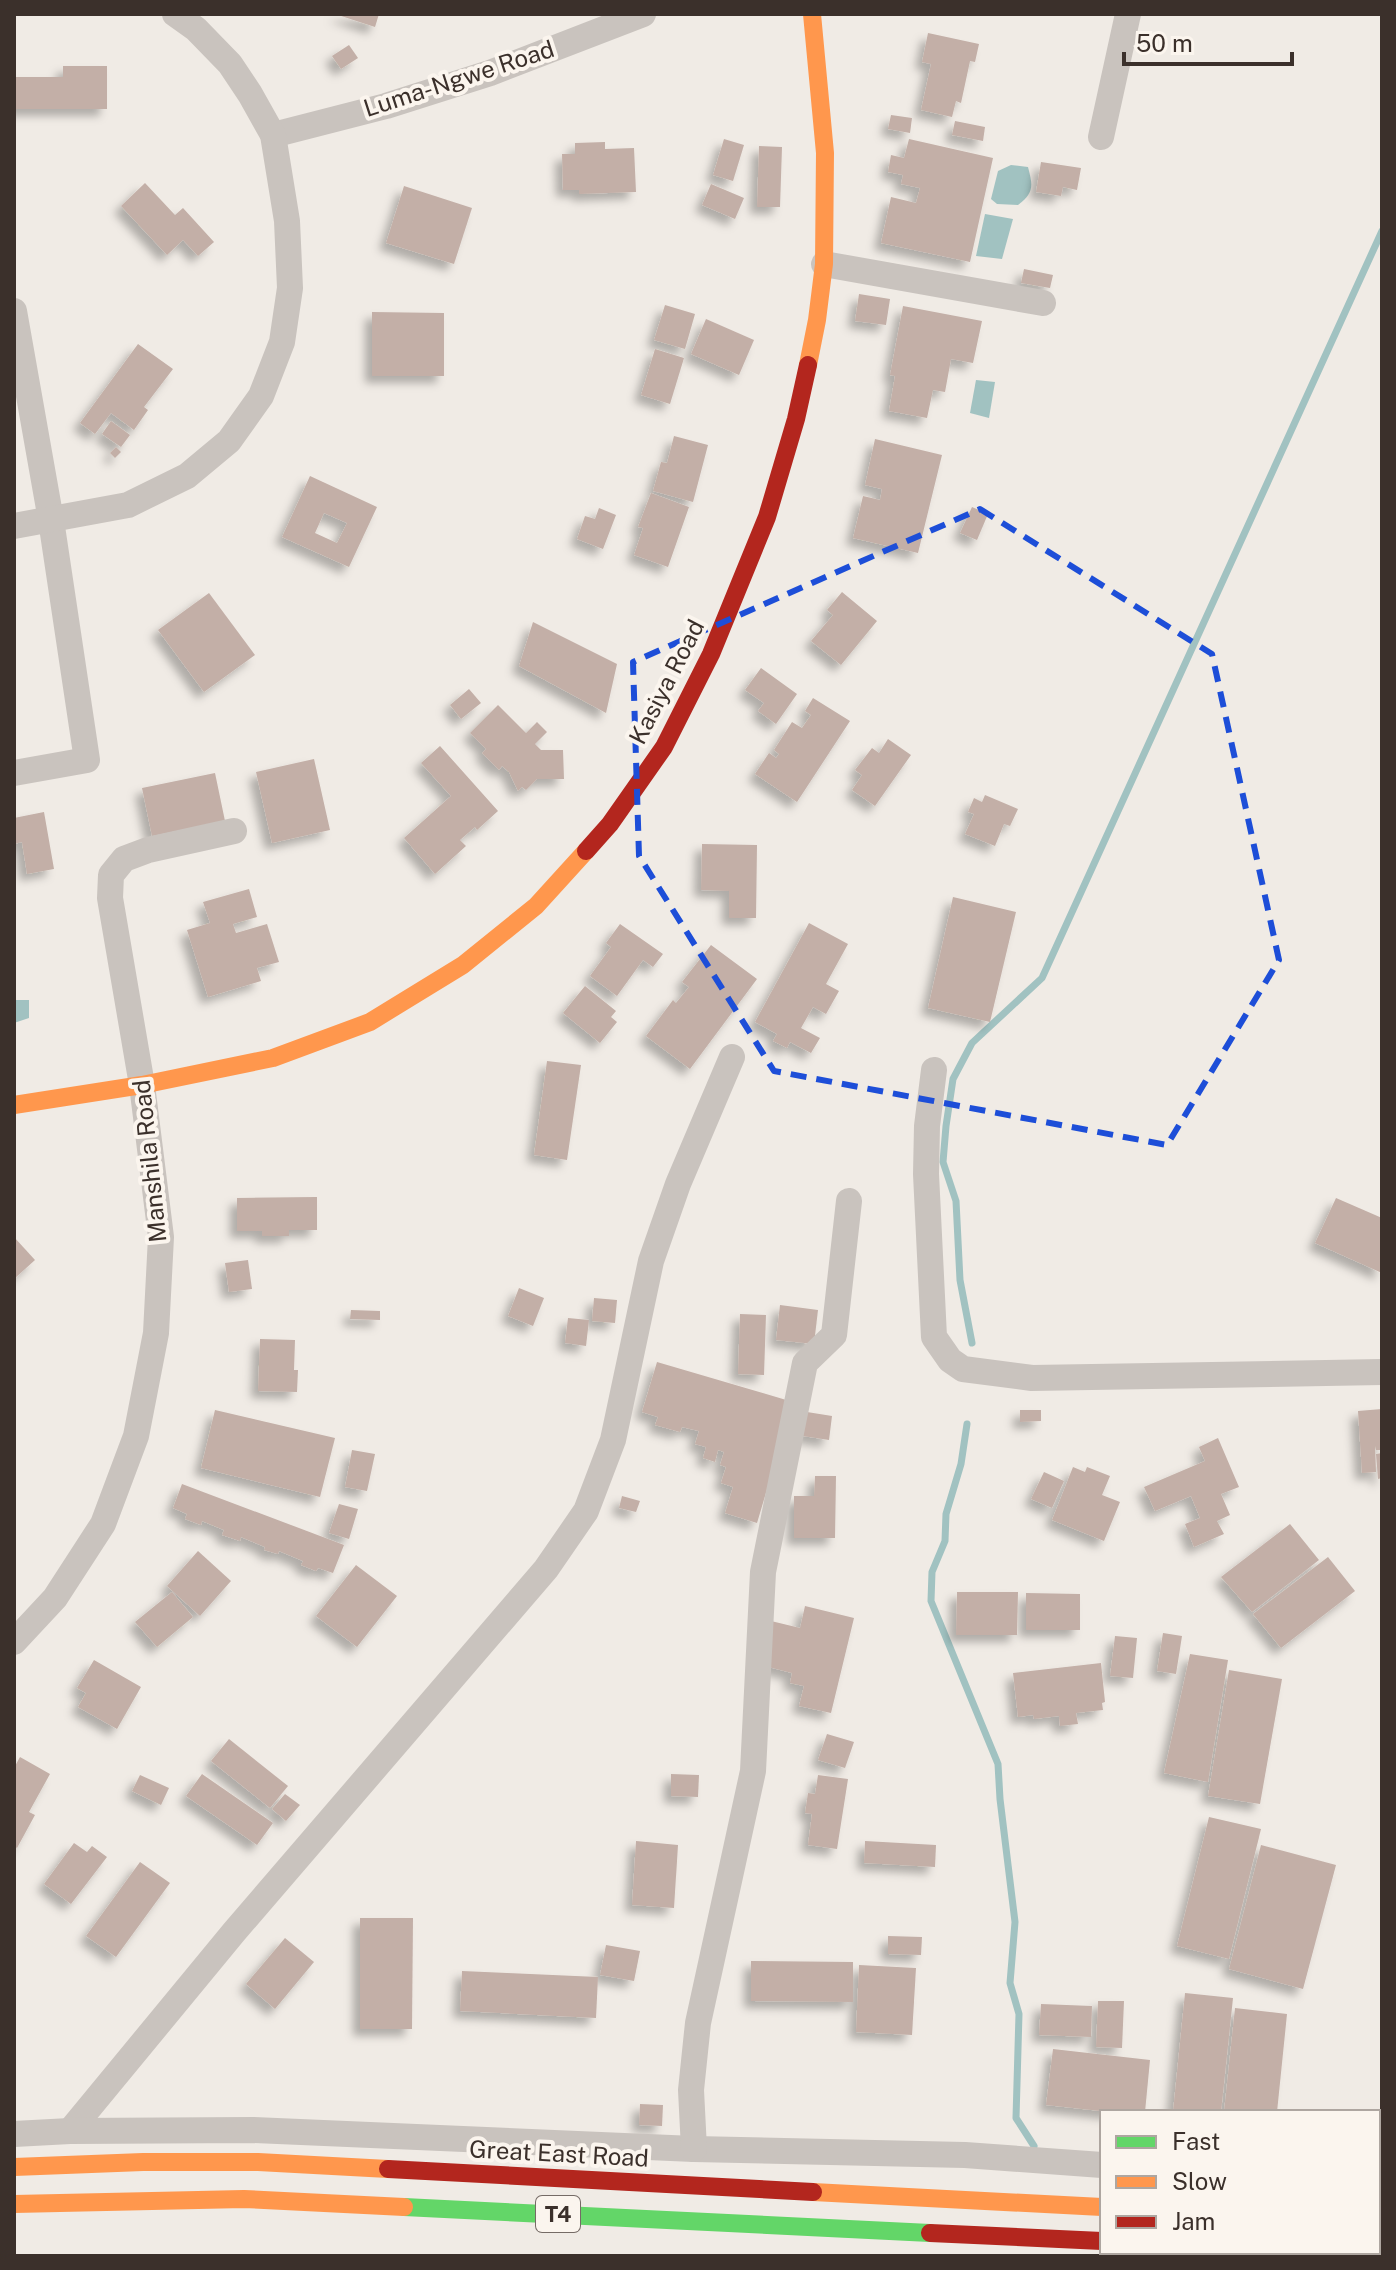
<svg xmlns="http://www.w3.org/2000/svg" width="1396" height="2270" font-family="'Public Sans',sans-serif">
<defs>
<filter id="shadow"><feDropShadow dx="-7" dy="7" stdDeviation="4" flood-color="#0004"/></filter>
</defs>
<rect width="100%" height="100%" fill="#f0ebe5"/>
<g fill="#a1c2c1">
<path d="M1011 165 1028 167C1033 186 1034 193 1018 205L997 204 991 199 998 171Z"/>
<polygon points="985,214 1013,219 1002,259 976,256"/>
<polygon points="976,380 995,382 989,418 970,413"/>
<polygon points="14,1000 29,1000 29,1018 14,1023"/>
</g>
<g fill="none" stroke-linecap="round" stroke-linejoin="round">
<g stroke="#a1c2c1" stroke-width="7">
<polyline points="972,1343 960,1280 956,1201 943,1162 946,1126 953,1079 972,1043 1042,978 1382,231"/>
<polyline points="967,1424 961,1464 946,1514 945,1541 932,1572 931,1601 998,1764 1000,1799 1015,1922 1010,1983 1019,2014 1016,2118 1034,2146"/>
</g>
</g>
<g fill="#c3afa7" fill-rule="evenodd" filter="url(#shadow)">
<polygon points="335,14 379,14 375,27"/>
<polygon points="928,33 979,44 975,62 970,61 961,103 956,101 952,117 921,110 931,64 922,62"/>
<polygon points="349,45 358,58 341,69 332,56"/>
<polygon points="63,66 107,66 107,109 15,109 15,77 63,77"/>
<polygon points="891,115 912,118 910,133 888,129"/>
<polygon points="955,121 985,127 983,141 952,135"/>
<polygon points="724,139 744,145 733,181 713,175"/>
<polygon points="909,139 993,158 970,262 881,243 891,197 916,203 920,188 901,184 903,175 888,172 891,155 904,158"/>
<polygon points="605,142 605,149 634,148 636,192 579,194 579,190 563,190 562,154 575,154 575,143"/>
<polygon points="759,146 782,147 780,207 757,207"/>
<polygon points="1041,162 1081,168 1077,190 1063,187 1061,196 1036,192"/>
<polygon points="145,183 175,215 183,208 214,242 198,256 183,240 167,255 121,206"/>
<polygon points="711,184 744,198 735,219 702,205"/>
<polygon points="404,186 472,208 454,264 386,243"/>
<polygon points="1024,269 1053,275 1050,288 1021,283"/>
<polygon points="859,294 890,299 886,325 855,321"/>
<polygon points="665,305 695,314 685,349 654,340"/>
<polygon points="903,306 982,321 973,363 951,359 945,392 933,390 927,418 889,411 895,376 890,375"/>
<polygon points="372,312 444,313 444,376 372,376"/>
<polygon points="706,319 754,340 739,375 691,354"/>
<polygon points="138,344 173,369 144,407 148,410 134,430 111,413 95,434 80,423"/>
<polygon points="655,349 684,358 670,404 641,395"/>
<polygon points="111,421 130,435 121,447 102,434"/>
<polygon points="674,436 708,445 693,502 653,491 661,462 667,463"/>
<polygon points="875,439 942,455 918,553 853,538 863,496 880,500 882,489 865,485"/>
<polygon points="116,447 121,452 115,458 110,453"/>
<path d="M310 476 377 507 349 567 282 537ZM324 513 347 523 337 543 315 533Z"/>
<polygon points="651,493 689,507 668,567 634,555 643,528 638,527"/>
<polygon points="972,507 988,514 977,540 960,533"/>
<polygon points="599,508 616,515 603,549 577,539 585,516 595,519"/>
<polygon points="842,592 877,621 841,665 811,641 833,615 827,610"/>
<polygon points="209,593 255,655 204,692 158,630"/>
<polygon points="533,622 617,664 606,713 519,666"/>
<polygon points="761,668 797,694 776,724 758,711 764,703 745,690"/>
<polygon points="469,689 481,703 461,719 450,705"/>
<polygon points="813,698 850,721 797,802 755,774 769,753 776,758 779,754 774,750 792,722 802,728 811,715 805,711"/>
<polygon points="498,705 526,733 537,722 547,732 535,744 541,750 563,750 564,779 537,779 526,790 522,787 518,791 509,772 502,766 499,770 482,753 486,749 470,733"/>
<polygon points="888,739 911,755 875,806 852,790 862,775 855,770 872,748 879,753"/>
<polygon points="440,746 498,811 477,830 475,827 460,840 466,846 435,874 404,838 451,796 421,763"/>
<polygon points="314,759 330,830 272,843 256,772"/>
<polygon points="215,773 225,821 152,836 142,788"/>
<polygon points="985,795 1018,809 1010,826 1004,824 995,846 965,834 974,814 968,812 974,798 982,802"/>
<polygon points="44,812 54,869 27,874 22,842 14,844 14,818"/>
<polygon points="702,844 757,845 756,918 729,918 729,891 701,890"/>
<polygon points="249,889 257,917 233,924 236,933 267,924 279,962 257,968 261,981 208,997 187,930 210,923 203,902"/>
<polygon points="953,897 1016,912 990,1022 928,1008"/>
<polygon points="809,923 848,944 826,984 839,991 826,1014 813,1007 801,1028 820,1038 811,1053 790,1042 787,1048 773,1041 777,1034 755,1022"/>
<polygon points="620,924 663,954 653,967 643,960 617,996 590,976 611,947 606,943"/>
<polygon points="711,945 757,979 690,1069 646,1036 673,1000 676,1003 689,987 682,982"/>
<polygon points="585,986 616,1011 611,1017 617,1022 600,1043 563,1013"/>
<polygon points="547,1061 581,1065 567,1160 534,1155"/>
<polygon points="317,1197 317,1230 289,1230 289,1236 262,1236 262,1231 237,1231 237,1198"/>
<polygon points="1336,1198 1382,1218 1382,1273 1315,1243"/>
<polygon points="14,1237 35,1260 14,1279"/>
<polygon points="248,1260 252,1289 229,1292 225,1263"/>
<polygon points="519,1288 544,1298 533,1326 508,1316"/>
<polygon points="594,1298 617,1300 615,1323 592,1321"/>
<polygon points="780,1305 818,1310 814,1344 776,1340"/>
<polygon points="351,1310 380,1311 380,1320 350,1319"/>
<polygon points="740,1314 766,1315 764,1375 738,1374"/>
<polygon points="568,1318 589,1320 586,1346 565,1343"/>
<polygon points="260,1339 295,1340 294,1370 298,1370 297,1392 258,1391"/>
<polygon points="657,1362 793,1402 757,1523 725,1513 733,1487 721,1483 726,1467 720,1465 724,1452 718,1450 715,1462 703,1458 706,1447 695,1444 699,1431 682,1427 680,1432 655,1425 658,1417 642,1412"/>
<polygon points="1382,1409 1382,1450 1376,1450 1375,1446 1376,1472 1362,1473 1358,1411"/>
<polygon points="215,1410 335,1438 320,1497 201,1468"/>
<polygon points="1020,1410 1041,1410 1041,1421 1020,1422"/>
<polygon points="807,1412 832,1416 829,1440 803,1436"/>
<polygon points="1218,1438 1239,1487 1221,1494 1230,1515 1217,1521 1224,1534 1194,1547 1185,1524 1200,1518 1191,1496 1155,1511 1144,1487 1205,1461 1199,1447"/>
<polygon points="352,1450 375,1454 367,1491 345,1487"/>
<polygon points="1382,1453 1382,1478 1378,1479 1376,1454"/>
<polygon points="1073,1467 1085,1472 1087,1467 1110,1476 1102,1495 1120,1502 1104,1541 1052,1520"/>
<polygon points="1044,1472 1064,1481 1052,1508 1031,1499"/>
<polygon points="815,1476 836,1476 835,1538 794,1538 794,1496 814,1496"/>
<polygon points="182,1484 344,1545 333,1573 318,1568 316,1571 301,1565 303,1561 279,1551 278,1554 264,1550 265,1547 241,1537 240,1541 222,1535 224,1530 202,1521 201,1525 185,1519 187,1514 173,1508"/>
<polygon points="622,1496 640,1501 636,1512 619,1508"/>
<polygon points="339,1504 358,1509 349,1539 329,1533"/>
<polygon points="1290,1524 1319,1560 1252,1612 1221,1577"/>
<polygon points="198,1551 231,1581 200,1616 167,1586"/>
<polygon points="1328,1557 1355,1591 1281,1648 1253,1614"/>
<polygon points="356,1565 397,1596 357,1647 316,1616"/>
<polygon points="172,1592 193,1617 157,1647 135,1622"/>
<polygon points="957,1592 1018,1592 1017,1635 956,1635"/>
<polygon points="1026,1593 1080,1594 1080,1630 1026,1630"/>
<polygon points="805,1606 854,1618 831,1713 799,1706 804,1686 790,1683 792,1673 761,1665 771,1621 800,1628"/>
<polygon points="1163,1633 1182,1636 1176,1674 1157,1671"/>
<polygon points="1115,1636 1137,1638 1133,1678 1110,1676"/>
<polygon points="1190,1654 1228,1660 1208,1782 1164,1773"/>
<polygon points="94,1660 141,1687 117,1729 78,1707 86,1693 77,1688"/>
<polygon points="1101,1663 1105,1702 1102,1703 1103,1710 1076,1713 1078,1724 1060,1726 1059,1716 1034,1719 1033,1715 1018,1717 1013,1673"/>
<polygon points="1229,1670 1282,1679 1260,1804 1208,1796"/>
<polygon points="827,1734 854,1742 845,1768 818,1760"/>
<polygon points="229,1739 288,1786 270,1808 211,1761"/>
<polygon points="20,1757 50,1774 29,1812 35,1815 17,1848 14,1846 14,1768"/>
<polygon points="202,1774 273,1823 257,1845 186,1796"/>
<polygon points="671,1774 699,1775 698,1797 671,1796"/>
<polygon points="140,1775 169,1788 161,1805 132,1791"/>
<polygon points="818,1775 848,1779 837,1849 808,1845 812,1814 805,1813 808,1793 815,1794"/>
<polygon points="285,1794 300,1805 286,1821 272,1809"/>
<polygon points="1209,1817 1261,1829 1229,1959 1177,1946"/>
<polygon points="636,1841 678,1845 674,1908 632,1905"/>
<polygon points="865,1841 936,1845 935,1867 864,1863"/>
<polygon points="74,1843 87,1852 92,1846 107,1857 71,1904 44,1884"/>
<polygon points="1261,1845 1336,1865 1303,1989 1229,1969"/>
<polygon points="140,1862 170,1883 116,1957 86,1936"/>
<polygon points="360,1918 413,1918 412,2029 360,2029"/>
<polygon points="888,1936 922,1937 921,1955 888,1954"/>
<polygon points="285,1938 314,1962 275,2009 246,1984"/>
<polygon points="606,1945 640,1951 634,1981 600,1975"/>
<polygon points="751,1961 853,1962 853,2002 751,2001"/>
<polygon points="859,1965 916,1968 912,2035 856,2032"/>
<polygon points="462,1971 598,1977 596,2018 460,2011"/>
<polygon points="1185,1993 1233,1998 1221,2112 1173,2112"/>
<polygon points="1098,2001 1124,2001 1122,2048 1096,2047"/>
<polygon points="1041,2004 1092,2006 1091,2037 1039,2035"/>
<polygon points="1235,2008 1287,2014 1277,2112 1224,2112"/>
<polygon points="1053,2049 1150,2060 1145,2112 1110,2112 1046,2105"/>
<polygon points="640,2104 663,2105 662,2126 639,2125"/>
</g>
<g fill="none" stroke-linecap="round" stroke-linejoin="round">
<g stroke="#c9c3be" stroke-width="26">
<polyline points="273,135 386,106 490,73 643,14"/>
<polyline points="1101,137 1128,14"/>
<polyline points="824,264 1043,303"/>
<polyline points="14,311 51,520 87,760 14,773"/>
<polyline points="14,526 128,505 187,476 229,441 261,396 282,342 290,288 287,221 273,135 250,94 230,64 196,29 175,14"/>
<polyline points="934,1070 927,1126 926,1174 934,1337 950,1360 963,1369 1032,1378 1382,1372"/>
<polyline points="14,1642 55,1598 103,1524 136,1436 156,1333 161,1237 142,1085 110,898 111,875 124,859 148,850 234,831"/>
<polyline points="70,2131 234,1932 546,1569 586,1511 613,1440 651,1261 678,1184 732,1057"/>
<polyline points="14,2134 70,2131 253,2130 694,2149 965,2155 1102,2165"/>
<polyline points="694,2149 691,2090 698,2023 753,1771 763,1572 805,1363 834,1335 849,1201"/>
<polyline points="1378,2182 1382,2182"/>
</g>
<g stroke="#63d668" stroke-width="18">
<polyline points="404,2207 930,2233"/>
<polyline points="1314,2252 1374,2256"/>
</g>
<g stroke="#ff974d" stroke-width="18">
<polyline points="808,365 817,320 824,264 825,153 812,14"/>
<polyline points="14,1105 142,1085 273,1058 370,1022 463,965 536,906 586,851"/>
<polyline points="14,2167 143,2162 258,2162 388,2169"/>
<polyline points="813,2192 1102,2207"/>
<polyline points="14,2204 244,2199 404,2207"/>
<polyline points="1378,2223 1382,2223"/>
</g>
<g stroke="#b3261e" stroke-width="18">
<polyline points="586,851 610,824 664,747 711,654 767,517 796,419 808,365"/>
<polyline points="388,2169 813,2192"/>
<polyline points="930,2233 1102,2241"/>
</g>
</g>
<path fill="none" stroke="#1d4ed8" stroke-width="6" stroke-dasharray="16 10" stroke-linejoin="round" d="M980 509 1212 654 1279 960 1167 1145 774 1071 639 856 633 662Z"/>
<g text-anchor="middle" stroke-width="8" stroke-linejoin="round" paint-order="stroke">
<rect fill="#fbf5ee" stroke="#756b66" stroke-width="2" x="536" y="2196" width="44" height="36" rx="6"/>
<g font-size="22" font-weight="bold" fill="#3b302b">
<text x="558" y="2222">T4</text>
</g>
<g font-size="24" fill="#3b302b" stroke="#fbf5ee">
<text transform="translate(459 79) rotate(-18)" y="8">Luma-Ngwe Road</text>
<text transform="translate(667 682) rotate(-63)" y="8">Kasiya Road</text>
<text transform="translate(150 1161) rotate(-96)" y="8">Manshila Road</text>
<text transform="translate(559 2154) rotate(3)" y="8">Great East Road</text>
</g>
</g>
<rect width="1396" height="2270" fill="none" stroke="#3b302b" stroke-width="32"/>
<rect x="1100" y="2110" width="280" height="144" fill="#fbf5ee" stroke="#aea6a0" stroke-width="2"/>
<rect x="1116" y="2136" width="40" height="12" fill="#63d668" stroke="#aea6a0" stroke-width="2"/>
<text x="1172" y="2150" font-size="24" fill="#3b302b">Fast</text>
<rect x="1116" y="2176" width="40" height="12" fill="#ff974d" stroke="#aea6a0" stroke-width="2"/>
<text x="1172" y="2190" font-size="24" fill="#3b302b">Slow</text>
<rect x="1116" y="2216" width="40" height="12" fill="#b3261e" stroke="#aea6a0" stroke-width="2"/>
<text x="1172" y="2230" font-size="24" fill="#3b302b">Jam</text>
<path d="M1124 52v12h168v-12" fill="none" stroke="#3b302b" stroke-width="4"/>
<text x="1136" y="52" font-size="24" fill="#3b302b" stroke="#fbf5ee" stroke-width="6" paint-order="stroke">50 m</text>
</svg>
